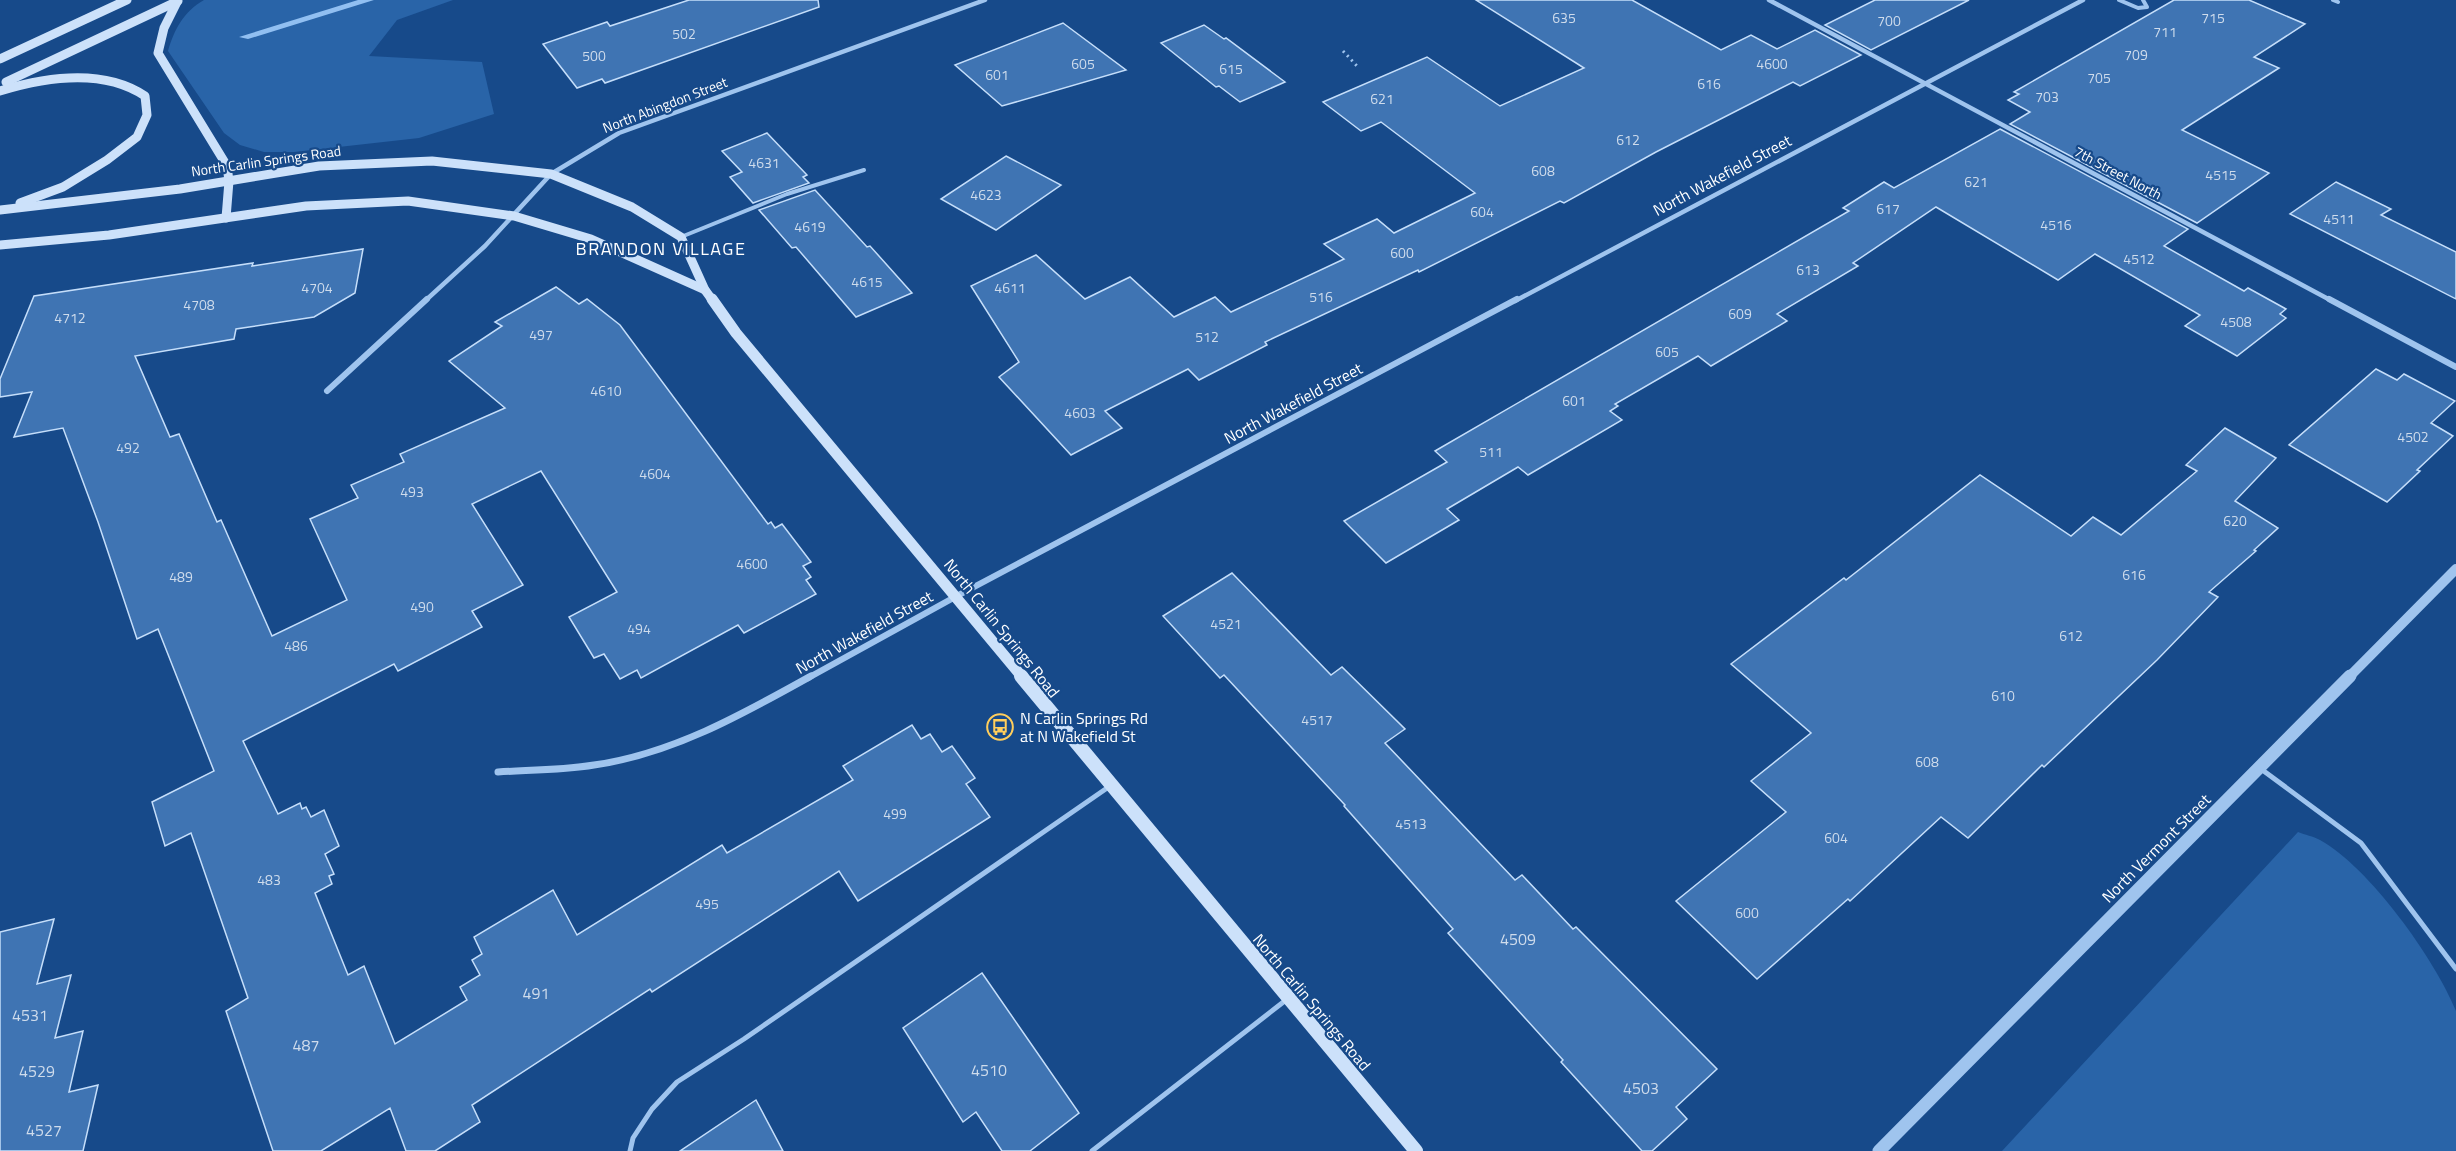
<svg xmlns="http://www.w3.org/2000/svg" width="2456" height="1151" font-family="'Titillium Web',sans-serif">
<rect width="100%" height="100%" fill="#174a8a"/>
<g fill="#2964a8">
<path d="M204 0H453L397 20 369 56 482 62 494 114 419 138 294 152H264L240 145 224 133 168 51C174 30 184 11 204 0Z"/>
<path d="M2298 832C2305 835 2313 836 2320 840 2369 867 2435 959 2456 1011V1151H2002Z"/>
</g>
<g fill="none" stroke-linecap="round" stroke-linejoin="round">
<polygon fill="#91bff1" fill-rule="evenodd" points="358,0 374,0 248,39 239,37"/>
</g>
<g fill="#3f74b3" stroke="#c5defa" stroke-width="1.5">
<polygon points="689,0 818,0 819,7 605,83 602,79 577,88 543,44 607,22 610,26"/>
<polygon points="1476,0 1632,0 1721,50 1751,35 1777,49 1815,30 1861,55 1800,86 1793,82 1656,152 1564,203 1560,201 1419,272 1418,270 1265,342 1267,345 1199,380 1188,369 1105,411 1122,428 1071,455 999,377 1019,362 971,286 1036,255 1085,299 1130,277 1174,317 1215,297 1231,312 1344,259 1324,244 1377,219 1394,233 1475,193 1381,122 1361,131 1323,102 1427,57 1500,106 1584,68"/>
<polygon points="1875,0 1969,0 1871,50 1825,25"/>
<polygon points="2174,0 2249,0 2305,24 2254,57 2279,68 2182,130 2269,173 2197,223 2010,124 2030,112 2008,100 2019,94 2014,92"/>
<polygon points="1063,23 1126,70 1002,106 955,65"/>
<polygon points="1204,25 1224,39 1226,38 1285,82 1240,102 1219,86 1216,87 1161,43"/>
<polygon points="2000,129 2188,229 2164,246 2244,291 2248,288 2286,309 2280,314 2286,318 2237,356 2185,326 2200,315 2095,254 2058,280 1936,207 1853,263 1858,266 1777,314 1787,321 1711,366 1698,356 1615,404 1618,406 1610,411 1622,420 1528,475 1518,467 1447,509 1459,520 1386,563 1344,521 1447,462 1435,451 1849,211 1843,208 1884,182 1894,188"/>
<polygon points="767,133 807,175 803,177 809,183 753,203 730,177 742,172 722,151"/>
<polygon points="1006,156 1061,185 996,230 941,199"/>
<polygon points="2336,182 2391,209 2381,215 2456,252 2456,299 2290,214"/>
<polygon points="815,190 867,247 870,246 912,293 856,317 796,247 792,248 759,210"/>
<polygon points="363,249 355,293 314,317 236,329 234,339 135,356 170,437 179,434 217,522 221,520 272,636 347,600 310,519 358,498 351,485 404,462 400,454 505,408 449,361 502,326 495,322 556,287 579,304 587,299 620,325 768,524 771,522 775,528 782,524 811,562 803,566 811,577 806,580 816,594 744,633 738,625 641,678 637,670 620,679 604,654 594,658 569,617 617,592 541,471 472,504 523,585 472,611 482,627 398,671 394,664 243,741 278,814 300,803 302,809 306,807 311,817 324,810 339,846 325,854 334,874 329,876 332,884 315,893 348,975 364,966 395,1044 467,1000 460,987 480,975 472,960 482,954 474,937 553,890 577,935 722,845 727,853 853,780 843,766 912,725 921,739 930,734 942,752 952,746 975,778 966,784 990,817 858,901 839,871 652,992 650,989 472,1105 480,1122 435,1151 406,1151 390,1108 321,1151 273,1151 226,1011 248,998 191,833 165,846 152,802 214,771 158,629 137,639 98,522 63,428 14,437 32,392 0,397 0,379 34,296 253,263 252,266"/>
<polygon points="2376,369 2397,380 2404,374 2455,401 2431,423 2453,436 2417,470 2420,471 2387,502 2289,445"/>
<polygon points="2225,428 2276,458 2235,501 2278,528 2254,550 2256,551 2209,592 2218,597 2157,660 2044,767 2042,765 1968,838 1941,817 1850,901 1848,899 1757,979 1676,901 1786,812 1751,781 1811,733 1731,664 1844,578 1846,580 1980,475 2071,536 2093,517 2121,535 2197,471 2186,465"/>
<polygon points="1232,573 1331,675 1342,667 1405,729 1385,743 1515,880 1522,875 1573,929 1576,927 1717,1069 1676,1107 1687,1119 1652,1151 1642,1151 1561,1062 1563,1060 1448,933 1453,929 1344,806 1345,805 1224,675 1220,678 1163,616"/>
<polygon points="54,919 37,984 71,975 55,1038 83,1031 69,1092 98,1085 83,1151 0,1151 0,932"/>
<polygon points="982,973 1079,1113 1030,1151 1002,1151 976,1112 963,1122 903,1028"/>
<polygon points="756,1100 783,1151 680,1151"/>
</g>
<g fill="none" stroke-linecap="round" stroke-linejoin="round">
<polyline stroke="#9fc4ee" stroke-width="3" stroke-dasharray="2 4" stroke-linecap="butt" points="1343,51 1357,66"/>
<g stroke="#9fc4ee" stroke-width="4">
<polyline points="2119,0 2138,8 2147,7 2143,0"/>
<polyline points="2333,0 2338,2"/>
<polyline points="681,237 787,194 864,170"/>
</g>
<g stroke="#9fc4ee" stroke-width="5">
<polyline points="2261,769 2361,843 2456,969"/>
<polyline points="630,1151 633,1138 652,1109 677,1082 744,1039 1110,786"/>
<polyline points="1092,1151 1286,1000"/>
</g>
<g stroke="#9fc4ee" stroke-width="4.5">
<polyline points="1769,0 2332,301"/>
<polyline points="425,301 485,246 551,174 619,133 985,0"/>
<polyline points="1515,301 2083,0"/>
</g>
<g stroke="#9fc4ee" stroke-width="6">
<polyline points="2329,299 2456,367"/>
<polyline points="327,391 427,299"/>
<polyline points="808,678 955,597 1517,299"/>
</g>
<path stroke="#9fc4ee" stroke-width="7" d="M498 772C530 770 563 770 594 765 672 754 743 714 811 676"/>
<polyline stroke="#9fc4ee" stroke-width="10" points="2348,678 2456,569"/>
<polyline stroke="#9fc4ee" stroke-width="13" points="1879,1151 2350,676"/>
<g stroke="#cce1fa" stroke-width="9">
<polyline points="177,2 164,28 158,53 227,166 229,181 226,218"/>
<polyline points="0,59 127,0"/>
<polyline points="6,82 178,1"/>
<path d="M0 91C46 77 103 68 145 96L147 115 137 137 107 160 63 187 20 203"/>
<polyline points="0,210 180,189 319,166 432,161 551,174 632,207 681,237 705,290 713,301"/>
<polyline points="0,245 109,235 306,206 408,201 514,216 591,239 705,290"/>
</g>
<polyline stroke="#cce1fa" stroke-width="11" points="712,299 736,333 1023,678"/>
<polyline stroke="#cce1fa" stroke-width="14" points="1021,676 1416,1151"/>
</g>
<defs>
<g id="bus-ring" transform="scale(1.35)"><circle r="9.5" fill="#174a8a" stroke="#ffce5c" stroke-width="1.5"/><path d="M-5-6H5V4H4V6H2V4H-2V6H-4V4H-5ZM-3.5-4V0h7V-4ZM-3.5 1.2v1.5H-2V1.2ZM2 1.2v1.5H3.5V1.2Z" fill="#ffce5c"/></g>
</defs>
<g fill-rule="evenodd">
<use href="#bus-ring" x="1000" y="727"/>
</g>
<g text-anchor="middle" stroke-width="4.5" stroke-linejoin="round" paint-order="stroke">
<g font-size="14" fill="#cfdcec">
<text x="1564" y="23">635</text>
<text x="2213" y="23">715</text>
<text x="1889" y="26">700</text>
<text x="2165" y="37">711</text>
<text x="684" y="39">502</text>
<text x="2136" y="60">709</text>
<text x="594" y="61">500</text>
<text x="1083" y="69">605</text>
<text x="1772" y="69">4600</text>
<text x="1231" y="74">615</text>
<text x="997" y="80">601</text>
<text x="2099" y="83">705</text>
<text x="1709" y="89">616</text>
<text x="2047" y="102">703</text>
<text x="1382" y="104">621</text>
<text x="1628" y="145">612</text>
<text x="764" y="168">4631</text>
<text x="1543" y="176">608</text>
<text x="2221" y="180">4515</text>
<text x="1976" y="187">621</text>
<text x="986" y="200">4623</text>
<text x="1888" y="214">617</text>
<text x="1482" y="217">604</text>
<text x="2339" y="224">4511</text>
<text x="2056" y="230">4516</text>
<text x="810" y="232">4619</text>
<text x="1402" y="258">600</text>
<text x="2139" y="264">4512</text>
<text x="1808" y="275">613</text>
<text x="867" y="287">4615</text>
<text x="317" y="293">4704</text>
<text x="1010" y="293">4611</text>
<text x="1321" y="302">516</text>
<text x="199" y="310">4708</text>
<text x="1740" y="319">609</text>
<text x="70" y="323">4712</text>
<text x="2236" y="327">4508</text>
<text x="541" y="340">497</text>
<text x="1207" y="342">512</text>
<text x="1667" y="357">605</text>
<text x="606" y="396">4610</text>
<text x="1574" y="406">601</text>
<text x="1080" y="418">4603</text>
<text x="2413" y="442">4502</text>
<text x="128" y="453">492</text>
<text x="1491" y="457">511</text>
<text x="655" y="479">4604</text>
<text x="412" y="497">493</text>
<text x="2235" y="526">620</text>
<text x="752" y="569">4600</text>
<text x="2134" y="580">616</text>
<text x="181" y="582">489</text>
<text x="422" y="612">490</text>
<text x="1226" y="629">4521</text>
<text x="639" y="634">494</text>
<text x="2071" y="641">612</text>
<text x="296" y="651">486</text>
<text x="2003" y="701">610</text>
<text x="1317" y="725">4517</text>
<text x="1927" y="767">608</text>
<text x="895" y="819">499</text>
<text x="1411" y="829">4513</text>
<text x="1836" y="843">604</text>
<text x="269" y="885">483</text>
<text x="707" y="909">495</text>
<text x="1747" y="918">600</text>
</g>
<g font-size="14" fill="#fff" stroke="#174a8a">
<text transform="translate(665 105) rotate(-21)" y="5">North Abingdon Street</text>
<text transform="translate(266 161) rotate(-8)" y="5">North Carlin Springs Road</text>
<text transform="translate(2118 173) rotate(28)" y="5">7th Street North</text>
</g>
<g font-size="16" fill="#fff" stroke="#174a8a">
<text transform="translate(1722 175) rotate(-28)" y="6">North Wakefield Street</text>
<text transform="translate(1293 403) rotate(-28)" y="6">North Wakefield Street</text>
<text transform="translate(1002 628) rotate(51)" y="6">North Carlin Springs Road</text>
<text transform="translate(864 632) rotate(-29)" y="6">North Wakefield Street</text>
<text transform="translate(2156 848) rotate(-45)" y="6">North Vermont Street</text>
<text transform="translate(1312 1002) rotate(50)" y="6">North Carlin Springs Road</text>
</g>
<g font-size="16" fill="#fff" stroke="#174a8a" text-anchor="start">
<text x="1020" y="724">N Carlin Springs Rd<tspan x="1020" dy="18">at N Wakefield St</tspan></text>
</g>
<g font-size="16" fill="#cfdcec">
<text x="1518" y="945">4509</text>
<text x="536" y="999">491</text>
<text x="30" y="1021">4531</text>
<text x="306" y="1051">487</text>
<text x="989" y="1076">4510</text>
<text x="37" y="1077">4529</text>
<text x="1641" y="1094">4503</text>
<text x="44" y="1136">4527</text>
</g>
<g font-size="18" letter-spacing="1.5" fill="#fff" stroke="#174a8a">
<text x="661" y="255">BRANDON VILLAGE</text>
</g>
</g>
</svg>
